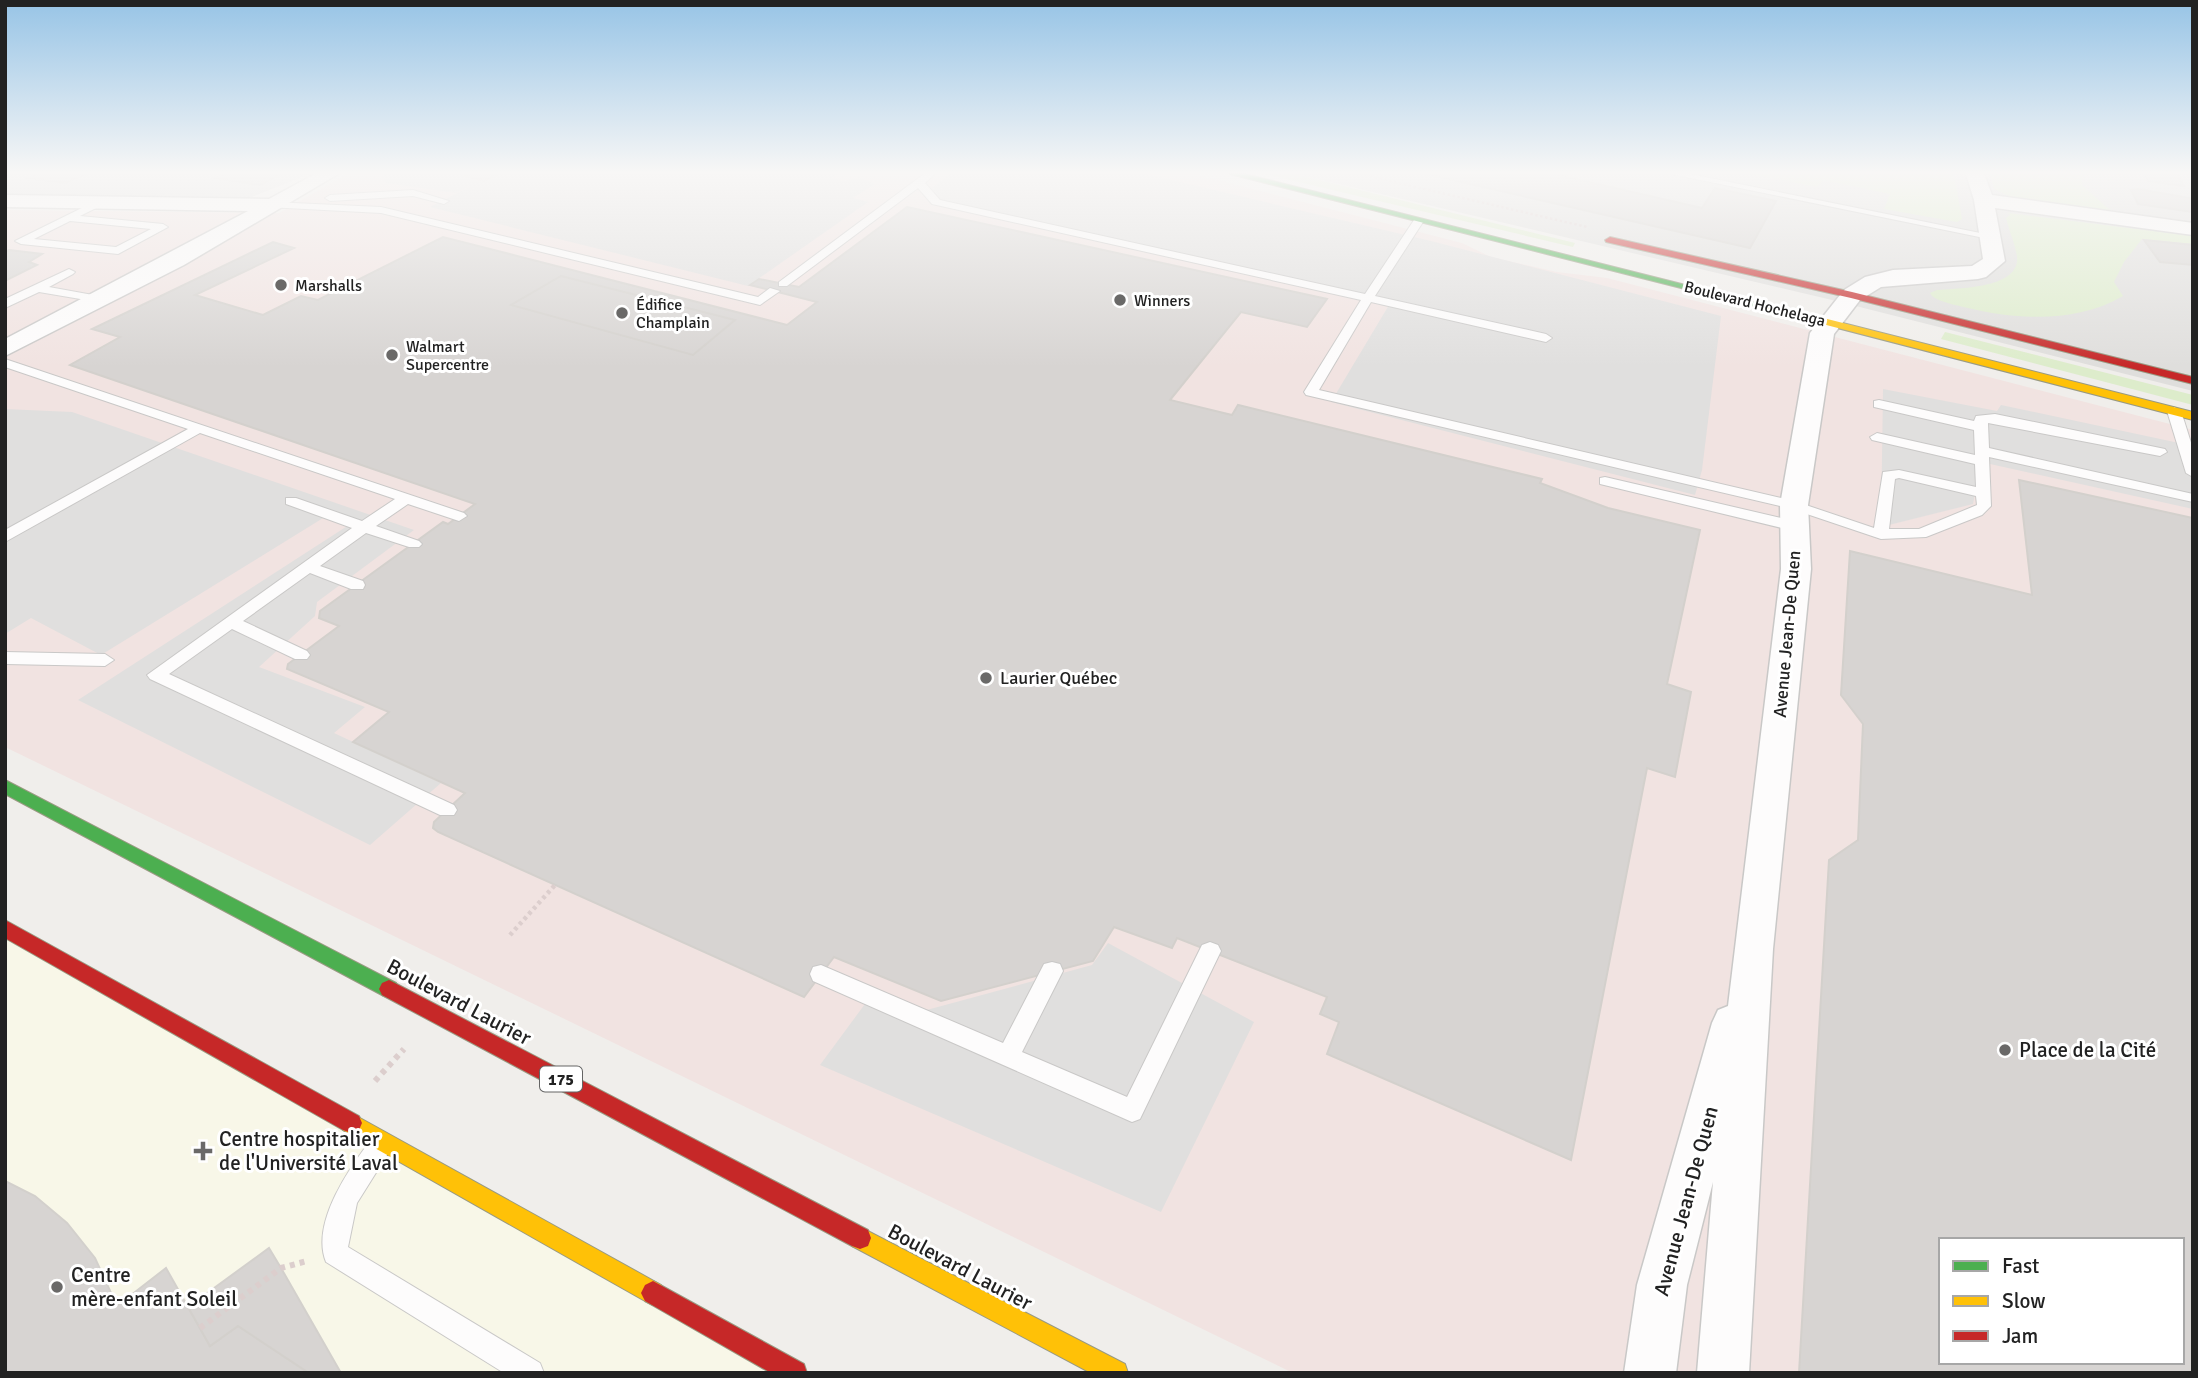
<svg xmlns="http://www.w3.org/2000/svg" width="2198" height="1378" font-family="Signika,sans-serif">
<rect width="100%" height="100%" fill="#f0eeeb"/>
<g fill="#dfdedc">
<polygon points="5,174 310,174 234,204 5,196"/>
<polygon points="1296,174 2193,174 2193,391 1832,300"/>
</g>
<path fill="#f1e3e1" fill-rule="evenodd" d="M347 174H1195L1462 243 1491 257 1557 272 1607 278 2193 430V1373H1293L5 747V210L279 213ZM1941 1240H2182V1362H1941Z"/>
<polygon fill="#f8f7e8" points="5,929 795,1373 5,1373"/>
<g fill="#ddeccb">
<polygon points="1265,174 1295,174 1575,243 1573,247"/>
<polygon points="1751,174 1954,174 1962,219 1957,222 1884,209 1890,194 1824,180 1817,187"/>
<polygon points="1990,174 2083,174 2082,185 2112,212 2015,199 1994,189"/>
<path d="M2008 213 2193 236V244L2142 239 2124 262 2114 282 2123 296C2077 323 2018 320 1968 308 1956 305 1942 303 1932 296L1930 293 1937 290C1958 288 2021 289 2017 256 2015 244 2009 230 2006 218L2010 215Z"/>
<polygon points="1945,332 2193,395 2193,405 1941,339"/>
</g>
<g fill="#e0dfde">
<polygon points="385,174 467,174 464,177 482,182 498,174 837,174 832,178 845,181 859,177 875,184 853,198 868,202 748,286 430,207 477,183 456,193 386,183 382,175"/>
<polygon points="950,174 1146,174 1431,241 1721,316 1702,470 1695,495 1331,402 1389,305 936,202 932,188"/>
<polygon points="1883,389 1997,411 2001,405 2193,446 2193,509 1981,462 1973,504 1881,527"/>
<polygon points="5,409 72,412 414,530 317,602 315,616 259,667 365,707 334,733 441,783 370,845 78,700 352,523 328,515 101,655 31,618 5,634"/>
<polygon points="1108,943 1254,1022 1161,1212 820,1065 876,989 923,1011 1092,965"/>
</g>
<g fill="#d7d4d2" stroke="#d3d0cc" stroke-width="2" fill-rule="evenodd">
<polygon points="37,174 86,174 65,183 28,178"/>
<polygon points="225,174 281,174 260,185 215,178"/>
<polygon points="468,174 498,174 484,181 465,176"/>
<polygon points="1426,174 1554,174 1702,208 1715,188 1776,201 1750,248"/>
<polygon points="2145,174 2178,174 2184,186 2148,181"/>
<polygon points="2138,189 2190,198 2193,212 2138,204 2131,190"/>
<polygon points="907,207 1327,299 1307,327 1241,312 1170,400 1232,415 1238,405 1542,479 1540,483 1608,508 1700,530 1667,684 1691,692 1675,777 1647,768 1571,1160 1327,1054 1339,1022 1320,1014 1327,997 1177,938 1172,948 1114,927 1093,961 941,1001 834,957 804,997 438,832 433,828 434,822 465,793 353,742 389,712 287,669 288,664 339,626 319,618 320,611 443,522 448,524 475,504 70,365 120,337 92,329 273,242 294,248 195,295 263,315 301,296 318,300 443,237 787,325 817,302 750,285 759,279 799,287"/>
<polygon points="2144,240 2193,245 2193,265 2160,262"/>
<polygon points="9,250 42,254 29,262 37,265 5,281 5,252"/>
<polygon points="561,276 735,320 693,355 511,305"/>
<path d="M2019 480 2193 518V1373H1799L1829 860 1858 840 1863 724 1841 695 1850 551 2032 595ZM1941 1240H2182V1362H1941Z"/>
<polygon points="5,1181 35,1196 67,1223 95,1258 117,1306 166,1268 210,1346 238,1326 309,1373 5,1373"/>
<polygon points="269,1248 281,1268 341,1373 309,1373 238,1326 210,1346 188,1307"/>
</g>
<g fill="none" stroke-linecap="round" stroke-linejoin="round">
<g stroke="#c9c8c7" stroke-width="2">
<g id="lane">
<path d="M924 174H935L925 183 940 200 1365 294 1414 220H1422L1423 222 1375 296 1546 334 1552 338 1546 342 1371 302 1319 390 1794 501 1874 528 1883 472 1899 470 1976 487 1975 464 1872 440 1870 437 1877 433 1975 455 1974 430 1874 407V401L1879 400 1974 421 1976 416 1995 414 2165 449 2167 452 2160 456 1988 423 1989 448 2193 494V502L1989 457 1991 506 1982 515 1926 537 1881 539 1789 508 1306 395 1304 392 1361 300 932 204 918 188 787 286H779V282ZM1899 478 1976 496 1977 505 1919 529H1889L1895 479Z"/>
<polygon points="1671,174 1690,174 1995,236 1989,239"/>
<polygon points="413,190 449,201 444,204 413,196 330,201 325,198 330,195"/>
<path d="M100 199 105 202 104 204 80 216 163 224 168 227 118 254 21 244 15 241ZM70 221 151 229 116 247 34 239Z"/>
<polygon points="271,202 381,207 758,297 770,288 780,291 760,305 381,213 267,207 267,203"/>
<polygon points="69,269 75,272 73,274 49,287 104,297 104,303 39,292 5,308 5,299"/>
<polygon points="5,359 464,513 467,516 459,521 408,504 376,526 419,541 422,544 419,547 409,547 366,533 320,566 363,581 365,585 363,589 351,589 310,573 243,621 307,651 310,655 307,659 295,659 232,629 169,674 454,805 457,810 454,815 440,815 150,679 147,675 352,528 286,504 286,498 296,498 362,521 395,499 200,433 5,542 5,530 188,429 5,367"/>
<polygon points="2174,407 2181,411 2193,449 2193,477 2186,473 2167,411"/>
<polygon points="1605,477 1794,521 1802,526 1794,531 1600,484 1600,478"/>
<polygon points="5,652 105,654 114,660 105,666 5,664"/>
<polygon points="1210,942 1218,945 1221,951 1140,1119 1132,1122 813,981 810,974 813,967 821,965 1003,1043 1044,964 1052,962 1060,964 1063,971 1022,1052 1127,1097 1202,945"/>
<path d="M382 1132 390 1136 394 1144 357 1203 348 1247 540 1363 544 1373H504L326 1262C310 1223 351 1165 374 1136Z"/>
</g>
</g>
<g stroke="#c9c8c7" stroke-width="3">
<g id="street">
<polygon points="315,174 338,174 184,265 5,356 5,339 248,211 5,207 5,195 269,199"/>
<polygon points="1966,174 1984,174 1992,195 2193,223 2193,235 1995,208 2005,261 1986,277 1978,279 1881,287 1860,300 1834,334 1808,505 1811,569 1773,949 1749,1373 1697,1373 1713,1182 1687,1285 1676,1373 1624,1373 1637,1285 1712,1023 1718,1010 1728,1006 1781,569 1780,505 1810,333 1844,290 1865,277 1893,270 1972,266 1983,259 1974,200"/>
</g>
</g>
<g stroke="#999a82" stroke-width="2">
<g id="fast">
<polygon points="1230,174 1245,174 1773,307 1768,310"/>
<polygon points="5,780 396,983 399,989 396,995 389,998 382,995 5,794"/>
</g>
</g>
<g stroke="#999a82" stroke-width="2">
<g id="slow">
<polygon points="1768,304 2193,412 2193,420 1764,309 1763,307"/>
<polygon points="351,1113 661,1285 665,1293 661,1301 653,1305 645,1301 343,1130 340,1123 343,1116"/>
<polygon points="860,1227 1125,1364 1128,1373 1091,1373 852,1246 849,1238 852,1230"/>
</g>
</g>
<g stroke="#999a82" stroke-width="2">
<g id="jam">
<polygon points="1610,237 1852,292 2193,377 2193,384 1851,298 1606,242 1605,240"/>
<polygon points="5,920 359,1116 362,1123 359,1130 351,1133 343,1130 5,938"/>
<polygon points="389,980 868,1230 871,1238 868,1246 860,1249 852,1246 382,995 379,989 382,983"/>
<polygon points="653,1281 804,1364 807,1373 771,1373 645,1301 641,1293 645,1285"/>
</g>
</g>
<polyline stroke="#dccecd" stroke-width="2.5" stroke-dasharray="2.5 2.5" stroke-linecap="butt" points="1360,174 1587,227"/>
<polyline stroke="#dccecd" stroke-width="4.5" stroke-dasharray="3.5 3.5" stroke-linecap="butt" points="510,935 555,885"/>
<g stroke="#dccecd" stroke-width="6" stroke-dasharray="5 5" stroke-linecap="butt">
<polyline points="375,1081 404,1049"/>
<polyline points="200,1328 281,1268 307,1261"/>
</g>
<use href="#lane" fill="#fdfcfc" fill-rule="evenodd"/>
<use href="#street" fill="#fdfcfc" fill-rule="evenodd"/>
<use href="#fast" fill="#4caf50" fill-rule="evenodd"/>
<use href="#slow" fill="#ffc107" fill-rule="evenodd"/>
<use href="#jam" fill="#c62828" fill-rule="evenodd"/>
</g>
<linearGradient id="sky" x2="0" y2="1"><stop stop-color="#97c4e6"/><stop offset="0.47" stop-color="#f8f7f6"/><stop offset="1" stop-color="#f8f7f6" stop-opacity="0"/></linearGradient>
<rect width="2198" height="367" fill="url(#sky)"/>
<g fill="#6a6968" stroke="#fff" stroke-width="2.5">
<circle cx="281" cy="285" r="7"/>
<circle cx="1120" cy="300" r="7"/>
<circle cx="622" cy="313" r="7"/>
<circle cx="392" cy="355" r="7"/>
<circle cx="986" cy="678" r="7"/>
<circle cx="2005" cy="1050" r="7"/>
<path d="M199.5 1140.5h7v7h7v7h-7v7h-7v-7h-7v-7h7z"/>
<circle cx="57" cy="1287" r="7"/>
</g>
<g text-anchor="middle" stroke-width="6" stroke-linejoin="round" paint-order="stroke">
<g font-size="16" fill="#222" stroke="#fff" text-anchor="start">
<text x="295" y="291">Marshalls</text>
<text x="1134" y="306">Winners</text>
<text x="636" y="310">Édifice<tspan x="636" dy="18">Champlain</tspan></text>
<text x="406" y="352">Walmart<tspan x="406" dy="18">Supercentre</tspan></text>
</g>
<g font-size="16" fill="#222" stroke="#fff">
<text transform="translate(1755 303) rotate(14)" y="6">Boulevard Hochelaga</text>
</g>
<rect fill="#fff" stroke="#646464" stroke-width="2" x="540" y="1066.5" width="42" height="25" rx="5"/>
<g font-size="16" font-weight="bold" fill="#222">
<text x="561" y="1085">175</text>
</g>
<g font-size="18" fill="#222" stroke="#fff">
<text transform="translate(1787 634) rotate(-85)" y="6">Avenue Jean-De Quen</text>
</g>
<g font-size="18" fill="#222" stroke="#fff" text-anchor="start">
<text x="1000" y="684">Laurier Québec</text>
</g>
<g font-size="21" fill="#222" stroke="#fff">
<text transform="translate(459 1002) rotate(28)" y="7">Boulevard Laurier</text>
<text transform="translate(1686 1201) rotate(-75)" y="7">Avenue Jean-De Quen</text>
<text transform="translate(960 1267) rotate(28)" y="7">Boulevard Laurier</text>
</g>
<g font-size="21" fill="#222" stroke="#fff" text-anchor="start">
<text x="2019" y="1057">Place de la Cité</text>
<text x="219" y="1146">Centre hospitalier<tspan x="219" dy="24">de l'Université Laval</tspan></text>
<text x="71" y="1282">Centre<tspan x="71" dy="24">mère-enfant Soleil</tspan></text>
</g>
</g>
<rect width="2198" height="1378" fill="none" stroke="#222222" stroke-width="14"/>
<rect x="1939" y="1238" width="245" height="126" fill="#ffffff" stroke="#a7a7a7" stroke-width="2"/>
<rect x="1953" y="1261" width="35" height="10" fill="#4caf50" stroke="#a7a7a7" stroke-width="2"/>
<text x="2002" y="1273" font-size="21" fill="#222222">Fast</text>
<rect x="1953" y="1296" width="35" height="10" fill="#ffc107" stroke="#a7a7a7" stroke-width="2"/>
<text x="2002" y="1308" font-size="21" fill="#222222">Slow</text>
<rect x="1953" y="1331" width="35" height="10" fill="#c62828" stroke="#a7a7a7" stroke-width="2"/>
<text x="2002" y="1343" font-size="21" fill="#222222">Jam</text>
</svg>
